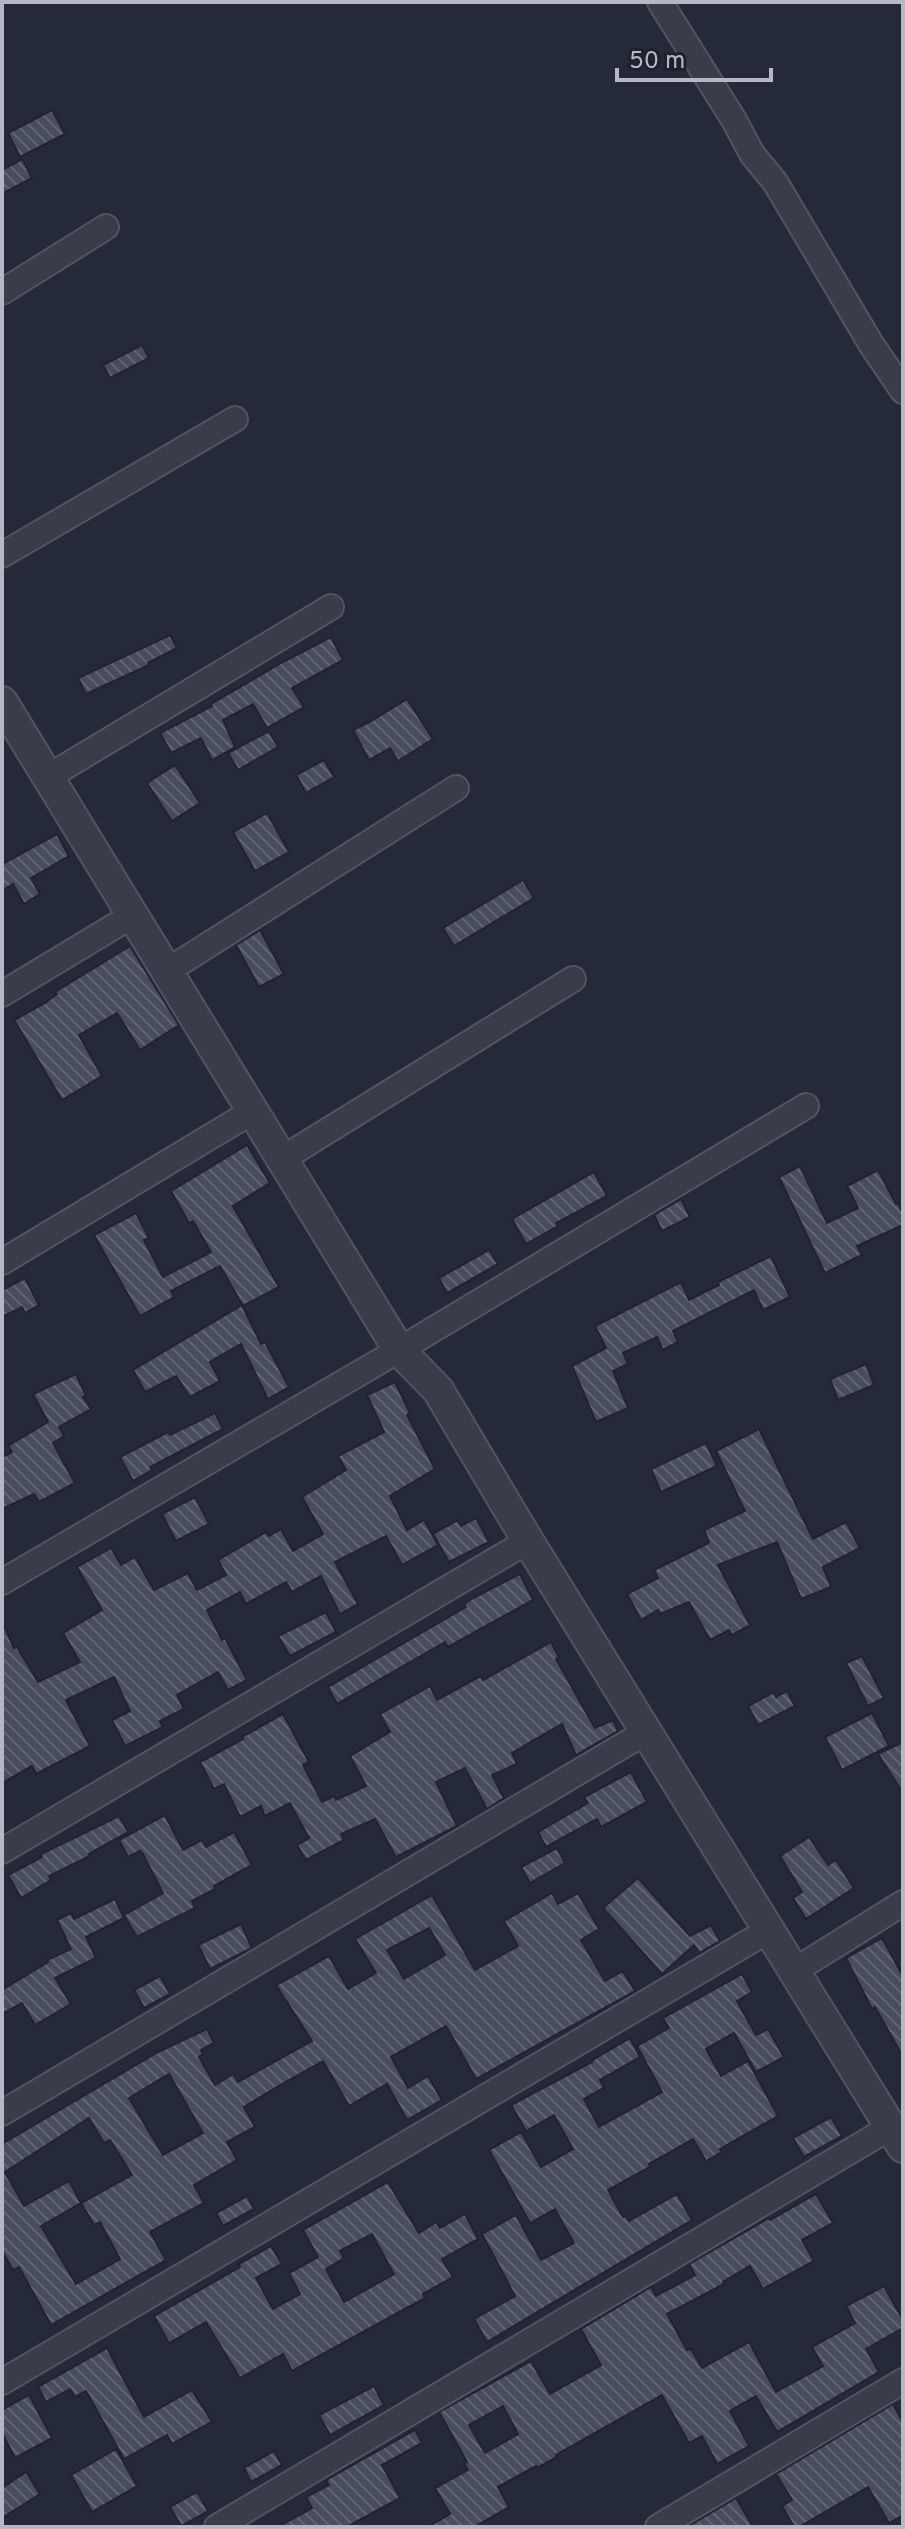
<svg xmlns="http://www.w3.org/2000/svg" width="905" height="2529" font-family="Overpass,sans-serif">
<defs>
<pattern id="building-back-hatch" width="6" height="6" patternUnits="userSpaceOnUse" patternTransform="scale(2)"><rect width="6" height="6" fill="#474d5d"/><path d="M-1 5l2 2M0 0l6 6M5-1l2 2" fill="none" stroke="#5f6573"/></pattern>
</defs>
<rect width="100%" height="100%" fill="#252a38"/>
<g fill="url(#building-back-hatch)" stroke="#202430" stroke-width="2" fill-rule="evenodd">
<polygon points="52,110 65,134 20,157 8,133"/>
<polygon points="22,159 32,178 2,194 2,170"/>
<polygon points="142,345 149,358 110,378 103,365"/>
<polygon points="170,635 177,648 148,663 149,665 86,694 78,678"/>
<polygon points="331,637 343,660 292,688 304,707 267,728 253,704 223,720 235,747 212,760 201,738 171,753 160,733 212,706 211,704 281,663"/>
<polygon points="407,699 433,739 398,761 390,748 369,760 353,730 371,721"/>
<polygon points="269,731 278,747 238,770 228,753"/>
<polygon points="324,760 334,777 306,793 296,775"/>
<polygon points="175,765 200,803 172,821 147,783"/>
<polygon points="267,813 289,852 255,871 233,832"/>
<polygon points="57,834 69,856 31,878 40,894 24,904 13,884 2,891 2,864"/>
<polygon points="523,880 534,898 454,946 443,928"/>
<polygon points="260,930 284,974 259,987 236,945"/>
<polygon points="130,946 179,1025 140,1050 117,1013 79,1035 102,1076 62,1100 14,1020 45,1003 57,994 55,992"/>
<polygon points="247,1145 270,1183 233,1206 279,1287 243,1306 220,1266 171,1291 174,1297 140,1316 94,1235 136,1213 149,1238 144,1240 163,1277 211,1252 193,1221 189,1223 171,1191"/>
<polygon points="800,1166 827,1223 858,1208 847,1186 878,1170 896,1204 898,1203 903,1214 903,1225 857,1246 862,1255 825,1273 779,1177"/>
<polygon points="594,1172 607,1196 556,1223 558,1226 526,1244 512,1219"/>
<polygon points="681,1199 690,1217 662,1231 654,1215"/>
<polygon points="489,1250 498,1264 447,1293 439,1278"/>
<polygon points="771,1256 790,1297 763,1310 754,1290 673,1331 678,1342 663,1350 657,1337 623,1353 628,1364 613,1371 628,1408 596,1422 572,1366 606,1348 595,1326 681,1282 689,1300 719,1285 718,1282"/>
<polygon points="25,1278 39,1305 25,1313 22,1307 2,1317 2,1290"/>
<polygon points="242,1305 261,1344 265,1342 289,1387 268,1399 241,1344 210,1362 220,1381 190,1397 176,1376 145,1392 133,1370"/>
<polygon points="866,1364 874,1385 838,1400 830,1379"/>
<polygon points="76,1374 86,1396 83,1397 91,1409 59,1427 64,1436 53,1443 75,1483 39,1502 34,1494 2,1509 2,1457 12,1452 8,1446 48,1422 33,1394"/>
<polygon points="395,1382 410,1413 407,1415 435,1469 390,1496 407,1530 424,1520 438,1545 402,1565 386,1536 335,1562 358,1604 340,1614 321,1576 292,1592 286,1582 246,1604 240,1592 207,1610 222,1640 225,1638 247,1680 228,1690 218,1672 177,1695 184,1709 160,1721 163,1727 125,1746 112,1720 130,1711 114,1677 66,1700 90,1746 36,1774 32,1766 2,1783 2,1621 14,1648 17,1647 38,1682 80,1662 63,1633 102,1610 77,1567 111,1548 121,1565 135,1557 154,1590 188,1573 197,1590 226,1575 218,1560 266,1532 269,1536 281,1529 293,1551 323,1534 302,1497 346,1470 338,1456 384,1432 367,1395"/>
<polygon points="215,1413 223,1429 150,1467 152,1470 133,1481 120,1457 168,1432 170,1435"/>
<polygon points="759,1429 813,1539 846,1522 860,1548 823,1567 831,1587 801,1599 777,1542 718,1565 750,1625 732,1635 729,1630 710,1640 689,1602 660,1614 658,1610 641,1620 627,1594 658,1578 654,1570 707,1544 709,1542 704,1530 745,1511 716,1451"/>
<polygon points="706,1443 717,1466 661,1492 651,1469"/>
<polygon points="195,1497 209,1524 176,1541 162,1514"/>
<polygon points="476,1518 489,1542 449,1562 433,1534 458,1520 461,1526"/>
<polygon points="520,1574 533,1600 448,1647 445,1642 337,1704 328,1687 466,1607 464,1604 473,1598"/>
<polygon points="326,1612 336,1632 290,1656 278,1636"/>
<polygon points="551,1642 559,1657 556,1659 595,1728 613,1720 618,1731 576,1755 562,1724 512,1753 517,1764 492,1775 504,1798 487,1809 465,1768 436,1782 457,1826 396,1857 375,1819 341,1834 344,1840 306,1860 297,1845 309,1838 290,1803 265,1816 261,1806 240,1817 224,1784 214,1789 200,1762 243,1739 242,1737 283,1714 309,1762 303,1765 322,1802 334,1796 336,1800 366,1786 350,1756 390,1732 380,1714 430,1686 437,1700 481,1676 483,1680"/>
<polygon points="862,1656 884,1698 868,1706 846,1663"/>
<polygon points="787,1691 795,1706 758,1725 748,1706 774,1692 776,1697"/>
<polygon points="872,1713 889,1746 842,1770 825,1737"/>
<polygon points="903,1742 903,1793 878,1754"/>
<polygon points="631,1772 647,1802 601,1827 597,1819 546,1847 538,1832 588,1803 584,1797"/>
<polygon points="165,1815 183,1850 202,1840 206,1847 234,1832 252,1865 214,1886 215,1889 192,1901 195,1908 137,1937 124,1915 163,1893 143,1854 140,1851 128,1857 119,1840"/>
<polygon points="119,1816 128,1832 89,1854 90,1856 49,1876 51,1880 21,1898 8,1875 42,1857 41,1854"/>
<polygon points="809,1837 828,1865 836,1860 854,1888 806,1919 793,1898 802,1892 780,1856"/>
<polygon points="557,1848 565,1863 530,1883 521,1867"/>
<polygon points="638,1878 690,1936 711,1925 720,1941 699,1953 694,1945 662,1974 603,1908"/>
<path d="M552 1893 558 1904 578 1893 599 1929 581 1940 605 1981 623 1971 635 1991 476 2079 446 2026 391 2057 408 2088 428 2076 442 2100 407 2120 387 2084 349 2106 323 2061 282 2084 244 2107 255 2127 227 2142 237 2160 194 2185 204 2203 150 2232 166 2260 51 2325 19 2267 13 2270 2 2251V2144L158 2052 207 2029 214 2043 201 2050 203 2054 199 2057 215 2085 233 2074 238 2082 312 2041 276 1985 329 1956 348 1989 376 1973 355 1939 432 1895 475 1970 518 1946 504 1921ZM429 1928 445 1955 404 1979 387 1950ZM169 2074 203 2133 163 2155 129 2098ZM89 2118 104 2143 110 2140 132 2175 81 2203 94 2225 100 2222 120 2259 76 2284 41 2226 81 2203 69 2181 24 2206 5 2172Z"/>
<polygon points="115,1899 124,1918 86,1937 96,1958 55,1978 71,2004 35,2025 22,2003 2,2014 2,1990 48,1962 47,1960 71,1949 57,1920 71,1913 74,1919"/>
<polygon points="241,1924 252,1948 210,1969 198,1945"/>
<polygon points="882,1938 903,1976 903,2057 875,2007 872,2009 846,1958"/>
<polygon points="742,1974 752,1992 737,2001 756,2035 768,2029 784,2057 756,2072 734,2033 706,2049 721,2076 748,2061 778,2116 720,2149 722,2152 706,2161 693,2139 649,2164 650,2167 608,2190 623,2217 626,2216 629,2221 677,2194 692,2220 487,2342 474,2319 515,2296 482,2234 516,2215 541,2260 574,2243 555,2209 530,2223 489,2150 521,2132 541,2167 573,2149 554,2115 526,2131 511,2105 592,2062 591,2061 630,2038 640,2057 600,2080 604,2088 584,2099 599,2127 662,2092 637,2046 669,2028 663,2018"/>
<polygon points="160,1976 170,1994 144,2008 134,1990"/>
<polygon points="831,2117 842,2136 804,2157 793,2138"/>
<path d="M388 2182 419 2233 436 2222 440 2228 465 2214 478 2239 442 2259 453 2277 423 2294 425 2298 292 2371 283 2354 240 2378 206 2322 169 2343 154 2316 240 2267 239 2264 271 2246 282 2264 256 2278 273 2309 300 2294 289 2273 318 2257 303 2230ZM372 2234 394 2274 344 2302 326 2269 344 2258 340 2251Z"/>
<path d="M816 2194 833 2223 802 2240 814 2261 763 2289 750 2266 723 2282 724 2284 667 2314 687 2350 691 2349 702 2368 749 2342 776 2392 823 2366 812 2347 855 2323 846 2306 884 2286 903 2320V2328L866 2349 879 2372 777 2432 756 2396 730 2411 749 2446 717 2464 702 2436 689 2443 662 2395 556 2455 557 2457 537 2468 536 2466 498 2487 509 2507 474 2527H428L450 2514 435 2488 468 2470 464 2464 467 2462 439 2412 531 2361 550 2394 601 2365 581 2329 651 2287 656 2296 695 2275 689 2264 769 2218 770 2220ZM503 2406 518 2434 485 2453 469 2425Z"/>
<polygon points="247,2196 254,2209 223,2226 216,2213"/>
<polygon points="107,2348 144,2417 192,2390 212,2422 172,2444 167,2435 124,2459 86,2391 75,2397 70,2389 46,2402 38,2387"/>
<polygon points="374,2386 384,2405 330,2435 319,2415"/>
<polygon points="29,2395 52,2438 15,2458 2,2433 2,2410"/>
<polygon points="893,2404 903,2422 903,2515 889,2523 868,2487 799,2527 794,2527 782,2506 792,2500 776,2474"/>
<polygon points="415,2430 422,2443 382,2465 400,2498 347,2527 278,2527 312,2508 306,2497 329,2485 326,2480"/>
<polygon points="116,2449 137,2486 92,2512 71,2475"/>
<polygon points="274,2451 282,2465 251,2482 244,2468"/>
<polygon points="26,2472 40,2494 2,2518 2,2488"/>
<polygon points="197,2492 208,2511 181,2526 170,2507"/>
<polygon points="736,2498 753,2527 687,2527"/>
</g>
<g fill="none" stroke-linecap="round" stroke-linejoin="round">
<g stroke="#515561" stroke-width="28">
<g id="minor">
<polyline points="660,2 734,120 752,154 775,182 871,344 903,391"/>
<polyline points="2,292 106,227"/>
<polyline points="2,555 235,419"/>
<polyline points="48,777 331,607"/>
<polyline points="167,971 456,788"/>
<polyline points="2,994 133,915"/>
<polyline points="282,1159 573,979"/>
<polyline points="2,1262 253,1111"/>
<polyline points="2,1582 399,1350 806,1106"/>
<polyline points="2,1851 528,1541"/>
<polyline points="794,1971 903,1903"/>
<polyline points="2,2113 646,1732"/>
<polyline points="2,2382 769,1930"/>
<polyline points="217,2527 891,2127"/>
<polyline points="658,2527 903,2381"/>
</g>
</g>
<g stroke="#515561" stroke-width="34">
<polyline id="tertiary" points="2,702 399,1350 438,1390 528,1541 903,2147"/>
</g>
<use href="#minor" stroke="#383d49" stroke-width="24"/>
<use href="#tertiary" stroke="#383d49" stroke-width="30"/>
</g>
<rect width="905" height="2529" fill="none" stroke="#b4b8c5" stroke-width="8"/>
<path d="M617 68v12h154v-12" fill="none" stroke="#b4b8c5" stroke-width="4"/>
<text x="629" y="68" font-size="24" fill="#b4b8c5" stroke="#1e222e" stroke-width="6" paint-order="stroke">50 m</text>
</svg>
